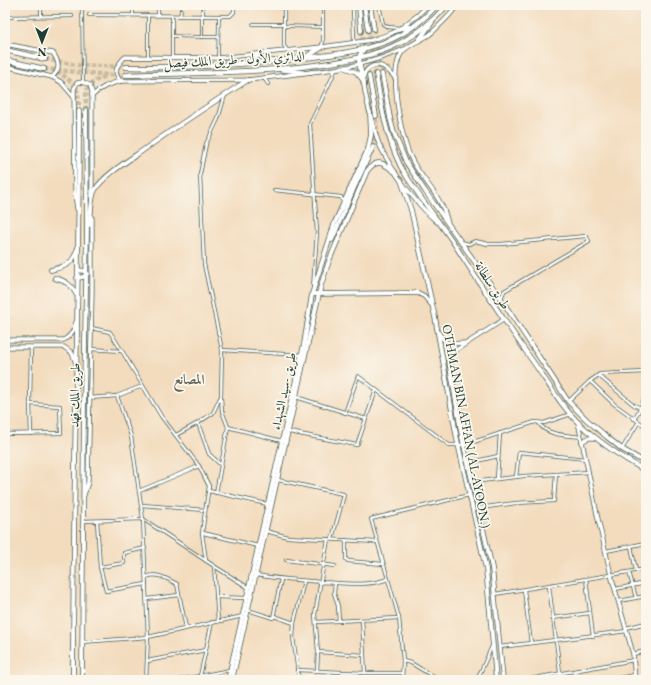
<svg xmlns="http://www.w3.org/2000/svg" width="651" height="685" font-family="'EB Garamond',Amiri,serif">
<rect width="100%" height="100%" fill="#fbf7ec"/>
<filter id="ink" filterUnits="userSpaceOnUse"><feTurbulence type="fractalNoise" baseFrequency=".025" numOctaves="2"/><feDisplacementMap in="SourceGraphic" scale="8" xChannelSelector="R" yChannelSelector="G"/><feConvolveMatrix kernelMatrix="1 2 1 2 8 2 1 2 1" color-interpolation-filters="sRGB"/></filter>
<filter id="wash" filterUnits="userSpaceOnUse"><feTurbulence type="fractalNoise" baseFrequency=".012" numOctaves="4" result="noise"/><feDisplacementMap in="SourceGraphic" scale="16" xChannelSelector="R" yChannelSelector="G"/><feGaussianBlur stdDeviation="0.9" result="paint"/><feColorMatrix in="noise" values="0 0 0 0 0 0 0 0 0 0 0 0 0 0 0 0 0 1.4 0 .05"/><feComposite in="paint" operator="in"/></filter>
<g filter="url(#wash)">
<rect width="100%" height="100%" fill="#f3dcbe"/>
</g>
<g filter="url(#ink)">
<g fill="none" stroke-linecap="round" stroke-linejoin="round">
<polyline stroke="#c9bca2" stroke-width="2" stroke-dasharray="2 1" stroke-linecap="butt" points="181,10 181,5"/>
<g stroke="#c9bca2" stroke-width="4" stroke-dasharray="4 2" stroke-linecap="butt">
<polyline points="374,29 382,74"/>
<polyline points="368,30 376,74"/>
<polyline points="361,31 369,76"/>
<polyline points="373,147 377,128 376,116"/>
</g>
<g stroke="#c9bca2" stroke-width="4.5" stroke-dasharray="4.5 2" stroke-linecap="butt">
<polyline points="45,59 77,65 126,67"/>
<polyline points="44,69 110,75 126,75"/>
<path d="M57 71C77 85 79 87 79 111"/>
<path d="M86 110C85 88 86 83 107 76"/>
</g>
<g stroke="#3f5549" stroke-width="3.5">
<g id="pedestrian">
<polyline points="41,5 41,16"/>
<polyline points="82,5 83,82"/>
<polyline points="133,5 133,15"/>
<polyline points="203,5 203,16"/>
<polyline points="172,16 172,58"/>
<polyline points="180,16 181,10"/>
<polyline points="253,24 284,24"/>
<polyline points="284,26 323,27"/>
<polyline points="172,36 202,37 202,16"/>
<polyline points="202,37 218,37"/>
<polyline points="148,57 148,15"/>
<polyline points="218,58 219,16"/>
</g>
</g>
<g stroke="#3f5549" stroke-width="4">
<g id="minor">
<polyline points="158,5 158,15"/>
<polyline points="284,5 284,46 287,50"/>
<polyline points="353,5 354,42"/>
<polyline points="379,5 383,24 388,27 400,28"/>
<polyline points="89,15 224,16 230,16 234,12 234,5"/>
<polyline points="5,17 72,16"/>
<polyline points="322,46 323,41 323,5"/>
<polyline points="264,78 268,84"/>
<polyline points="225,95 218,119 206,144 200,174 204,264 222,350 221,398 222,411 228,427 282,441"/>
<polyline points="274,190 341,197 343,202"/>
<polyline points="461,242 469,244 475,241 488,244 501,244 586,236 589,241 504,291 501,299"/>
<polyline points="313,288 317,232 310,124 332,78 335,69"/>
<polyline points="91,328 110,332 122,351"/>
<polyline points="90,349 122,351 161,416 199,466 209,486 202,533 206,561"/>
<polyline points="222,350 301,355"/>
<polyline points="598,375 634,405 641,408"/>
<polyline points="590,381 614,404 646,427"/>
<polyline points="296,397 366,419"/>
<polyline points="89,398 117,396 142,386"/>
<polyline points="569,401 590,381 600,374 646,372"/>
<polyline points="30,404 31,434"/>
<polyline points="345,413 358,376 449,445 464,445 535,422 544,423 571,414"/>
<polyline points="634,419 641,407 646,392"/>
<polyline points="198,423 209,454 221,465"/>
<path d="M539 423C546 436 568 435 581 437"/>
<polyline points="289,432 357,445 376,390"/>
<polyline points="5,434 61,433 60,406 30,404 31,347"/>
<polyline points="176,435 198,423 213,413 220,398"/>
<polyline points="622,449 638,423"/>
<polyline points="468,463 498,456"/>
<polyline points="516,477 519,452 586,459"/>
<polyline points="497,479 500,433"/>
<polyline points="278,480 343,494 344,495 332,539"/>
<polyline points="472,482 524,476 589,472"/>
<polyline points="139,491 199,466"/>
<polyline points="209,491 267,504"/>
<polyline points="216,493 228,427"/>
<polyline points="142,505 205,510"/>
<polyline points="479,508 516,503 554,501 556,474"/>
<polyline points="83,521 143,519 131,436 117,396"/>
<polyline points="97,521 100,567 106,591 146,584"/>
<polyline points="266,531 288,537 376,542"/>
<polyline points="203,533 258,546"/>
<polyline points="346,540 346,559 348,561 383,564"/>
<polyline points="631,546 636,571"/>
<polyline points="606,551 646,543"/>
<polyline points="286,560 335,566"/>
<polyline points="214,566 249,588"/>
<polyline points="100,567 124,563 124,553 145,548"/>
<polyline points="643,570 646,582"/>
<polyline points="629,572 636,598"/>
<path d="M256 575C278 579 299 580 320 582 343 583 366 587 388 579"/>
<path d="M146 577C157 572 167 579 177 584L186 628"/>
<polyline points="586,579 593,636"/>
<polyline points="335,583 334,593 338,606 339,621"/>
<polyline points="549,586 561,680"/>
<polyline points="615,589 646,583"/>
<polyline points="524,590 531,643"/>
<polyline points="495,594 646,569"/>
<polyline points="216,597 246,598"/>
<polyline points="147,599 179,595"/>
<polyline points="619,601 646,596"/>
<polyline points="248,610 273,618 281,579"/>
<polyline points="274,616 294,623"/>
<polyline points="552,618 590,613"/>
<polyline points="362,620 365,673"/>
<polyline points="316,622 399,618"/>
<polyline points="626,628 646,623"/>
<polyline points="82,642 148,637 243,616"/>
<polyline points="500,647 627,631"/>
<polyline points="318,652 364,655"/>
<polyline points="633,654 646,651"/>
<polyline points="147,661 206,650"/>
<polyline points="403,661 411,663 439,680"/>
<polyline points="297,670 365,673 402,673"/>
<polyline points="317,671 318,652 315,614 328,539"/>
<polyline points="200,676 212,622"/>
<polyline points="146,680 148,637 143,519 214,566 218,621"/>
<polyline points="179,680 230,670"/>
<polyline points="299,680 293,637 294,623 304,581"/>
<polyline points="402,680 403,661 399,618 371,519 469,495"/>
<polyline points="477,680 492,646"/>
<polyline points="524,680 634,660"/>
<polyline points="608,680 635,675"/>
</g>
</g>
<g stroke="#3f5549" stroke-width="5">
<g id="tertiary">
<polyline points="75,194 77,209"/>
<path d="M438 332C447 346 449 344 464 343"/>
<path d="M5 340H64C72 335 74 330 76 322"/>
<polyline points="5,347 64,347 72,353 76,363"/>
<polyline points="449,361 450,356 453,352 503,320"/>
<polyline points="578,422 598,519 611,575 633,654 635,680"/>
<polyline points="582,442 588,438 596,438"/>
<polyline points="84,495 88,482 92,291 92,218"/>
</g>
</g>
<g stroke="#3f5549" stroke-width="5">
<g id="secondary">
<path d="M5 44 53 53C59 62 61 69 52 77"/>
<polyline points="5,66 52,77 61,82 74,97"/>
<polyline points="342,67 356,72 362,79"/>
<polyline points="281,70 303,72"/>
<path d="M311 72C342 69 375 62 404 49"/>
<path d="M395 78C389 71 383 63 373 66 369 67 365 71 364 75 361 85 375 133 379 144 392 171 414 202 437 222"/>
<path d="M121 81C112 72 117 65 125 57L218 58 322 47 372 40 392 33 401 28 418 15 428 5"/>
<path d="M92 96C101 87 109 84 121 81L248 80 312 72"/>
<polyline points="75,194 74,89 77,83 82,82 90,85 92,92 92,198"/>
<path d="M448 223C446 217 445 211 442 206 434 189 420 176 412 160 401 140 387 69 403 51 410 44 421 40 429 35 440 26 449 15 459 5"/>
</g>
</g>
<g stroke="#3f5549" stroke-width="5.5">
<g id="primary">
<polyline points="359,5 361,31"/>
<polyline points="364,5 368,30"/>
<polyline points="370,5 374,29"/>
<path d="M376 74C381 105 386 136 400 165 415 193 437 218 455 245 481 286 508 326 536 366 550 386 563 409 582 426 601 444 623 458 646 471"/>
<polyline points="382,74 390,118 394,133 406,162 425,191 501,299 568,401 587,420 607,437 622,449 646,463"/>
<polyline points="369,76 376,116"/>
<polyline points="401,180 411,210 435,317 457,439 486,569 496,680"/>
<path d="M89 225C92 214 90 199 95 190 103 176 129 160 142 151 177 126 212 103 248 80"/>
<polyline points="332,240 354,188 373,147"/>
<path d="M51 270C66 266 72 265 77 250"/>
<path d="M55 278C65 281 71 284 76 294"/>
<polyline points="77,278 83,277 87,274 84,271 78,270"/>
<polyline points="312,294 418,293 424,296 431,304"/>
<polyline points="449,361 462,437 492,568 503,680"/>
<path d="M73 680C73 490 79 301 79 111"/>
<polyline points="82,680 84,399 87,230 86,110"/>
<polyline points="228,680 304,344 312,294 335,222 368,149 371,135 370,112"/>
<path d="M232 680 321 285 329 261 367 171C378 157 384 164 395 172"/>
</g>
</g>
<g stroke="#3f5549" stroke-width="6">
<g id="trunk">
<polyline points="401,28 410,27"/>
<polyline points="419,40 432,22"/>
<polyline points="5,50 45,59"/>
<path d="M363 50C355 59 362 73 364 84"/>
<polyline points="306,57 322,47"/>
<polyline points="5,60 44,69"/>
<polyline points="249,62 262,53"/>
<path d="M126 67C180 68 233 65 287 60 320 56 354 54 385 42 404 35 424 20 437 5"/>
<path d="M126 75C187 73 248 73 308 66 340 62 374 57 402 42 419 33 435 19 447 5"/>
</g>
</g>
<use href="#pedestrian" stroke="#fff" stroke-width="2"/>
<use href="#minor" stroke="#fff" stroke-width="2.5"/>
<use href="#tertiary" stroke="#fff" stroke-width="3.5"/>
<use href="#secondary" stroke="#fff" stroke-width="3.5"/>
<use href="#primary" stroke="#fff" stroke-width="4"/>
<use href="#trunk" stroke="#fff" stroke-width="4.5"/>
</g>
</g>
<g text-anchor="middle" stroke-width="3.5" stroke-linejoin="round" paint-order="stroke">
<g font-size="13" fill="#1f3d34" stroke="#fbf7ec">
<text transform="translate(234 59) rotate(-3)" y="5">الدائري الأول - طريق الملك فيصل</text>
<text transform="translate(493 285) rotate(57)" y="5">طريق سلطانة</text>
<text transform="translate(283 391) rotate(-78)" y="5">طريق -سيد الشهداء</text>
<text transform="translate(74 395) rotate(-89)" y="5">طريق الملك فهد</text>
<text transform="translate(467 426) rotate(79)" y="5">OTHMAN BIN AFFAN (AL-AYOON.)</text>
</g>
<g font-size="14" font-weight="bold" fill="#64655a" stroke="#fbf7ec">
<text x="189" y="384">المصانع</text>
</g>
</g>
<rect width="651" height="685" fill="none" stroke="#fbf7ec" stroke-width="20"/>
<g transform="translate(42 42) rotate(180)" stroke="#fbf7ec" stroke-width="3" paint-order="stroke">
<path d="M0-3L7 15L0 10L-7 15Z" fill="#1f3d34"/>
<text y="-6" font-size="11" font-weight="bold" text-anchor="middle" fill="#1f3d34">N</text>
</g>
</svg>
